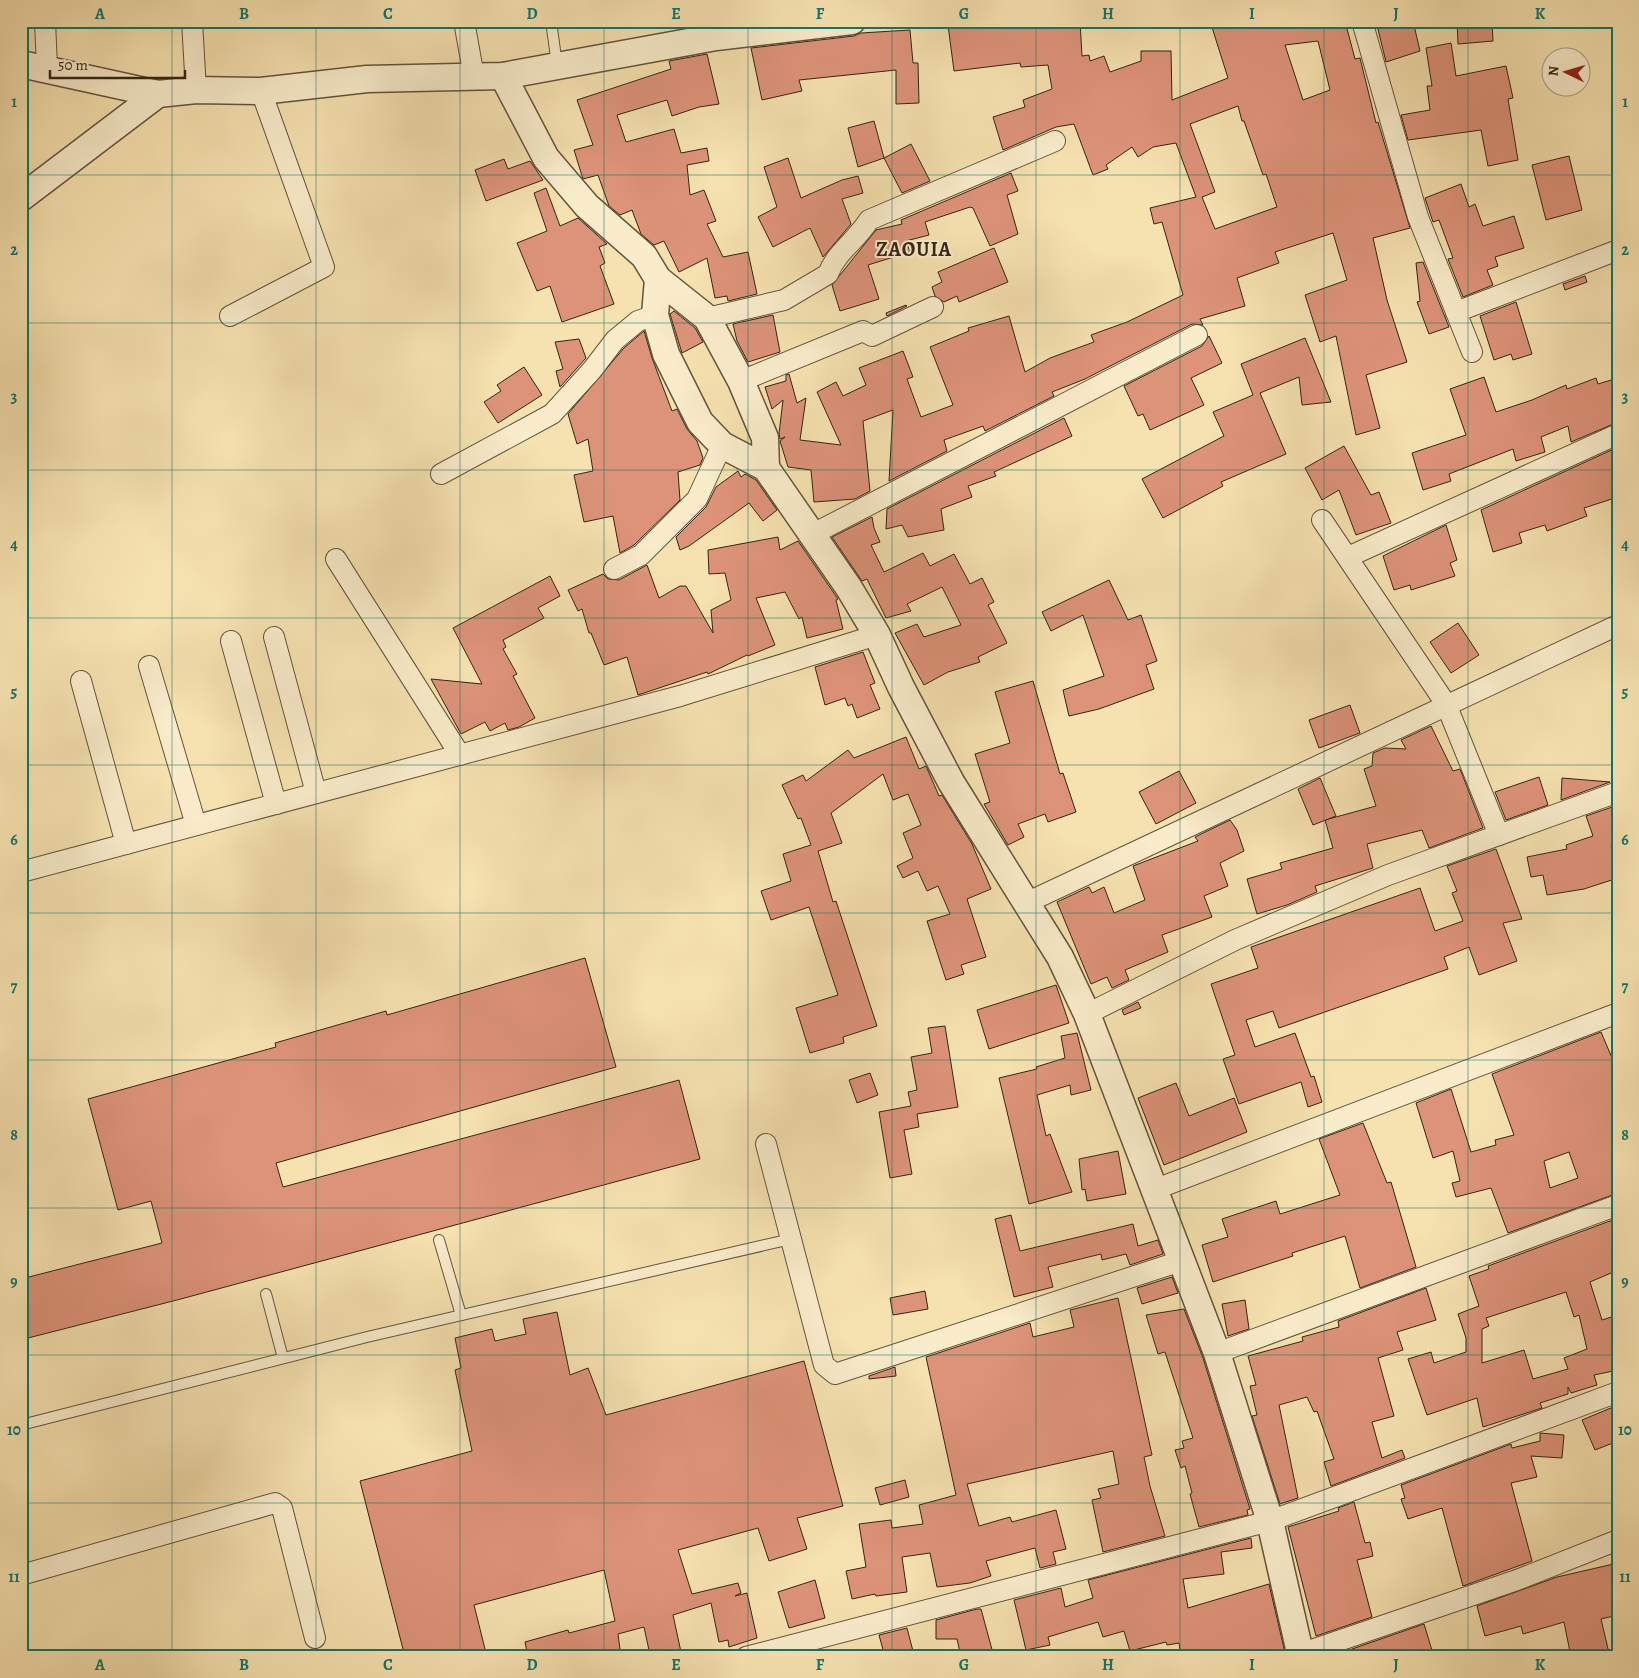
<svg xmlns="http://www.w3.org/2000/svg" width="1639" height="1678" font-family="Alegreya,serif">
<rect width="100%" height="100%" fill="#f6e2af"/>
<filter id="stains"><feTurbulence type="fractalNoise" baseFrequency=".004" numOctaves="4"/><feColorMatrix values="0 0 0 0 .2 0 0 0 0 .09 0 0 0 0 .02 0 0 0 .5 -.17"/></filter>
<radialGradient id="worn" r=".72"><stop offset=".6" stop-color="#630" stop-opacity="0"/><stop offset="1" stop-color="#630" stop-opacity=".3"/></radialGradient>
<g fill="#dd9378" stroke="#332515" fill-rule="evenodd">
<path d="M977 21H1080L1082 56 1089 55 1090 61 1104 56 1110 72 1141 61V51H1171L1172 100 1228 78 1210 21H1345L1355 59 1360 58 1376 123 1378 122 1410 228 1373 238 1387 300 1407 362 1366 375 1380 428 1356 435 1336 336 1320 342 1305 295 1347 280 1333 233 1275 252 1279 263 1237 278 1245 306 1200 319 1203 325 1192 324 1085 379 1052 392 1054 396 985 431 983 426 944 440 947 451 889 481 893 410 863 421 870 491 855 499 814 502 811 470 788 467 780 441 785 437 780 439 779 434 783 400 772 409 765 387 786 381V375L789 374 797 403 806 398 800 440 841 445 817 392 836 382 843 396 866 385 859 368 903 351 913 377 907 379 921 417 953 405 930 347 969 331 968 328 1009 316 1025 372 1050 358 1094 342 1091 335 1127 322 1183 295 1162 222 1154 224 1150 208 1196 197 1176 143 1153 147 1138 157 1132 147 1106 165 1108 169 1093 175 1074 124 1056 127 1003 150 993 117 1025 107 1023 100 1052 89 1048 65 1021 67 1020 63 954 71 948 25ZM1318 41 1330 90 1303 100 1285 45ZM1238 106 1242 121H1244L1263 175 1266 174 1277 207 1215 229 1202 197 1215 192 1190 124Z"/>
<polygon points="1376,21 1413,21 1420,51 1386,62"/>
<polygon points="1457,21 1492,21 1493,41 1458,44"/>
<polygon points="910,30 913,63 918,63 919,103 896,104 896,70 799,80 802,91 762,100 751,48 854,36 861,33"/>
<polygon points="1451,43 1456,76 1506,66 1513,98 1508,99 1518,160 1488,166 1481,130 1408,140 1401,115 1430,110 1427,86 1432,86 1426,48"/>
<polygon points="707,54 719,104 699,107 672,116 667,100 617,115 626,142 674,129 681,153 707,148 709,161 687,165 690,195 704,190 716,221 707,224 723,257 748,252 757,294 728,301 727,296 715,298 707,258 679,272 664,241 654,245 641,234 632,210 620,215 609,206 598,175 583,179 574,150 593,145 577,100 671,69 669,61"/>
<polygon points="874,121 884,158 911,144 930,181 902,193 884,158 858,167 848,128"/>
<polygon points="1569,156 1582,210 1546,220 1532,165"/>
<polygon points="788,158 801,198 842,180 858,176 863,193 842,199 851,224 823,257 810,228 773,247 758,217 777,207 764,167"/>
<polygon points="504,159 508,169 530,161 543,180 486,201 475,170"/>
<polygon points="1011,173 1018,191 1007,195 1018,234 990,246 973,208 970,207 925,222 929,235 906,241 910,252 868,265 879,299 840,311 832,285 876,230 902,224 901,220"/>
<polygon points="1461,184 1469,207 1475,204 1483,226 1514,216 1524,248 1495,257 1498,266 1487,270 1493,285 1463,297 1448,259 1453,258 1439,220 1433,222 1425,198"/>
<polygon points="546,188 560,226 578,218 607,244 599,247 605,263 600,266 614,304 562,322 550,286 537,291 517,243 547,231 534,193"/>
<polygon points="994,248 1008,282 959,302 957,296 944,302 935,296 932,287 942,282 938,272"/>
<polygon points="1423,262 1449,327 1429,334 1417,302 1420,301 1416,263"/>
<polygon points="1585,276 1587,282 1565,290 1563,284"/>
<polygon points="1516,302 1532,354 1513,360 1511,354 1494,360 1480,316"/>
<polygon points="906,305 907,306 887,316 886,313"/>
<polygon points="674,311 695,328 703,342 682,353 670,314"/>
<polygon points="773,315 780,352 748,362 737,341 733,324"/>
<polygon points="644,331 652,358 672,411 677,409 687,429 697,441 703,458 700,465 678,472 680,500 634,545 620,553 613,516 584,522 574,475 593,471 588,439 577,444 568,414 624,348"/>
<polygon points="1209,336 1222,363 1191,378 1204,405 1150,430 1143,414 1138,416 1124,386 1202,346"/>
<polygon points="1305,338 1331,402 1302,405 1299,377 1260,393 1286,454 1221,482 1223,486 1163,518 1142,479 1224,436 1213,412 1253,395 1241,364"/>
<polygon points="579,339 586,358 560,387 556,371 563,369 555,342"/>
<polygon points="524,367 542,395 498,423 484,402 501,391 497,385"/>
<polygon points="1484,377 1496,412 1532,400 1566,385 1567,389 1596,378 1598,384 1618,378 1618,422 1571,442 1568,426 1541,437 1545,452 1516,461 1513,449 1449,474 1451,481 1423,490 1412,453 1466,435 1450,389"/>
<polygon points="1064,418 1072,436 994,472 996,476 968,486 972,497 941,509 944,530 908,537 902,525 886,529 887,509"/>
<polygon points="1344,446 1371,495 1379,492 1391,523 1356,535 1339,490 1322,500 1305,468"/>
<polygon points="1618,447 1618,497 1584,508 1587,516 1566,524 1547,531 1545,525 1519,533 1522,543 1493,552 1481,510"/>
<polygon points="738,471 741,477 745,474 756,480 777,510 763,521 749,503 689,546 680,550 676,537 706,507 716,487"/>
<polygon points="872,517 874,528 880,542 871,545 884,572 923,553 930,566 954,554 970,584 982,578 994,602 988,605 1007,643 978,657 980,662 948,672 924,685 895,633 917,624 924,637 961,625 942,587 907,604 911,611 886,618 867,579 862,581 832,537"/>
<polygon points="1446,525 1457,560 1450,563 1455,576 1411,590 1410,585 1394,590 1383,556"/>
<polygon points="778,537 780,550 798,541 838,599 836,600 843,629 807,638 802,617 799,619 785,592 756,598 775,645 748,656 747,655 708,674 707,672 638,695 627,657 604,665 591,633 589,633 582,609 578,611 568,590 603,574 608,579 619,580 647,565 659,598 680,586 686,586 713,633 711,610 731,600 725,573 709,574 708,550"/>
<polygon points="550,576 560,596 538,608 544,618 503,640 506,647 503,649 517,674 513,676 535,718 519,727 508,730 505,723 490,731 485,722 461,734 431,679 482,684 453,628"/>
<polygon points="1109,580 1128,620 1141,615 1157,661 1146,665 1154,689 1099,709 1069,716 1063,690 1104,676 1083,615 1051,631 1042,612"/>
<polygon points="1458,623 1479,655 1451,673 1430,642"/>
<polygon points="863,652 875,683 870,685 880,709 857,718 852,704 848,706 845,698 825,705 815,667"/>
<polygon points="1033,681 1060,774 1063,773 1076,812 1048,822 1045,814 1018,824 1024,837 1008,845 984,804 990,802 975,754 1010,743 995,692"/>
<polygon points="1350,705 1360,733 1319,748 1309,720"/>
<polygon points="1431,726 1453,771 1460,769 1483,828 1429,848 1422,830 1367,844 1373,868 1315,886 1317,892 1287,905 1257,914 1247,879 1282,869 1280,863 1333,848 1325,820 1376,806 1364,769 1372,766 1373,753 1385,748 1406,749 1401,740"/>
<polygon points="906,737 919,769 926,766 939,796 942,795 972,844 991,889 967,899 986,957 961,965 964,974 946,980 927,921 950,914 938,886 927,891 918,871 903,878 897,866 913,858 903,833 921,825 908,794 893,800 883,774 831,813 842,843 818,851 833,902 836,901 877,1026 843,1037 844,1043 810,1053 796,1008 838,995 809,907 771,920 761,891 791,881 783,854 811,845 801,818 798,819 782,785 803,775 806,781 848,750 854,758"/>
<polygon points="1179,771 1196,803 1156,824 1139,792"/>
<polygon points="1539,777 1548,805 1506,820 1495,792"/>
<polygon points="1320,778 1336,816 1313,825 1298,789"/>
<polygon points="1562,778 1610,782 1561,800"/>
<polygon points="1618,805 1618,843 1611,846 1618,865 1618,878 1584,889 1547,895 1543,875 1531,877 1527,857 1567,849 1566,845 1593,836 1586,816"/>
<polygon points="1230,820 1237,830 1244,851 1220,863 1228,886 1204,896 1212,917 1162,935 1168,952 1125,970 1129,980 1112,988 1107,977 1091,984 1057,902 1089,887 1092,893 1104,887 1114,913 1145,900 1133,866 1198,841 1195,837"/>
<polygon points="1496,849 1522,919 1503,923 1517,961 1479,975 1469,947 1444,957 1448,969 1279,1028 1273,1011 1246,1020 1255,1047 1295,1033 1311,1077 1314,1076 1322,1102 1308,1107 1301,1082 1239,1104 1223,1059 1235,1055 1211,984 1258,968 1251,947 1420,888 1435,931 1463,921 1452,893 1457,891 1447,866"/>
<polygon points="585,958 616,1067 276,1163 283,1187 679,1080 700,1159 177,1300 28,1338 21,1313 21,1279 162,1243 151,1201 118,1210 88,1099 276,1047 275,1043 386,1011 387,1015"/>
<polygon points="1056,985 1069,1023 989,1049 977,1010"/>
<polygon points="1138,1002 1141,1008 1124,1015 1122,1010"/>
<polygon points="945,1026 958,1107 917,1114 919,1127 904,1130 912,1174 890,1178 879,1112 911,1106 908,1092 917,1090 911,1057 932,1053 928,1028"/>
<path d="M1601 1032 1618 1072V1193L1508 1233 1491 1188 1456 1197 1452 1183 1460 1181 1453 1151 1433 1158 1416 1103 1451 1089 1471 1152 1496 1145 1495 1140 1514 1135 1492 1074ZM1569 1152 1578 1178 1550 1188 1544 1161Z"/>
<polygon points="1077,1033 1091,1090 1071,1095 1070,1085 1037,1095 1046,1136 1050,1134 1072,1192 1029,1204 999,1078 1037,1069 1036,1067 1065,1058 1061,1036"/>
<polygon points="870,1073 878,1095 857,1103 849,1080"/>
<polygon points="1176,1083 1189,1116 1234,1098 1247,1132 1164,1165 1138,1098"/>
<polygon points="1363,1123 1387,1183 1391,1182 1416,1267 1360,1288 1345,1236 1292,1253 1293,1256 1213,1282 1202,1245 1228,1237 1222,1219 1276,1201 1280,1214 1340,1195 1319,1139"/>
<polygon points="1118,1151 1126,1194 1087,1201 1085,1189 1082,1190 1079,1159"/>
<polygon points="1011,1215 1020,1251 1133,1224 1138,1246 1158,1240 1163,1254 1130,1265 1126,1254 1102,1260 1101,1254 1048,1267 1053,1287 1014,1297 995,1219"/>
<path d="M1618 1218V1270L1590 1282 1602 1320 1618 1315V1370L1594 1375 1597 1385 1571 1393 1568 1387V1394L1540 1403 1542 1408 1483 1427 1477 1398 1427 1415 1408 1359 1431 1352 1434 1363 1466 1352V1338L1458 1314 1479 1306 1469 1276 1489 1269 1488 1266ZM1566 1292 1574 1317 1579 1315 1587 1349 1564 1358 1568 1369 1533 1379 1524 1350 1482 1363V1329L1489 1326 1486 1318Z"/>
<polygon points="1172,1277 1178,1293 1142,1304 1137,1288"/>
<polygon points="1426,1288 1436,1320 1397,1332 1403,1350 1378,1358 1394,1416 1372,1422 1382,1458 1402,1450 1405,1458 1331,1486 1324,1462 1334,1459 1317,1411 1314,1412 1307,1397 1279,1405 1298,1498 1280,1504 1252,1416 1257,1415 1250,1386 1256,1385 1248,1356 1303,1341 1302,1337 1339,1327 1338,1321"/>
<polygon points="925,1291 928,1309 893,1315 890,1298"/>
<polygon points="1118,1298 1152,1455 1144,1457 1150,1486 1165,1536 1103,1552 1092,1500 1101,1498 1098,1489 1119,1484 1113,1451 967,1484 979,1526 1010,1517 1012,1522 1056,1510 1066,1549 1053,1552 1056,1564 1040,1568 1035,1548 986,1561 991,1576 970,1583 937,1587 930,1553 902,1557 907,1592 876,1596 875,1594 852,1599 846,1571 866,1567 859,1524 891,1520 892,1528 923,1524 919,1505 956,1495 926,1357 1030,1323 1033,1337 1074,1327 1070,1310"/>
<polygon points="1245,1300 1249,1329 1228,1336 1222,1304"/>
<polygon points="1184,1309 1203,1358 1250,1509 1247,1510 1248,1515 1199,1527 1190,1494 1192,1493 1185,1466 1181,1468 1175,1450 1184,1448 1182,1441 1193,1438 1165,1352 1158,1354 1146,1315"/>
<polygon points="557,1312 570,1375 588,1368 606,1415 804,1361 843,1506 797,1518 807,1549 769,1561 758,1528 678,1550 692,1594 738,1583 741,1593 735,1596 747,1593 757,1638 729,1647 728,1640 719,1642 711,1603 673,1615 681,1652 663,1656 662,1652 650,1655 644,1627 618,1634 621,1657 528,1657 525,1642 568,1630 569,1633 615,1621 604,1570 474,1605 487,1657 405,1657 360,1481 472,1451 455,1370 461,1368 455,1338 492,1329 495,1341 526,1334 523,1319"/>
<polygon points="895,1367 896,1376 869,1379 869,1376"/>
<polygon points="1618,1405 1618,1441 1595,1450 1582,1420"/>
<polygon points="1540,1433 1564,1435 1562,1458 1531,1456 1537,1477 1511,1483 1532,1561 1463,1586 1442,1508 1408,1519 1401,1499 1405,1498 1401,1485 1511,1444 1512,1448 1540,1441"/>
<polygon points="905,1480 909,1497 880,1505 875,1488"/>
<polygon points="1354,1502 1365,1543 1370,1542 1373,1556 1357,1560 1372,1617 1316,1636 1288,1527 1339,1511 1338,1508"/>
<polygon points="1251,1538 1252,1548 1221,1552 1224,1574 1183,1579 1188,1608 1269,1584 1286,1657 1267,1657 1265,1650 1243,1657 1181,1657 1179,1643 1167,1645 1166,1642 1130,1651 1124,1631 1103,1637 1098,1622 1048,1637 1050,1645 1026,1650 1014,1600 1061,1588 1065,1607 1093,1598 1088,1580"/>
<polygon points="1618,1563 1618,1615 1601,1619 1609,1653 1594,1657 1571,1657 1564,1622 1523,1634 1521,1626 1485,1636 1477,1606 1557,1577"/>
<polygon points="815,1580 825,1618 789,1628 778,1592"/>
<polygon points="977,1609 981,1609 994,1657 961,1657 957,1639 936,1639 936,1620"/>
<polygon points="1424,1624 1434,1657 1329,1657"/>
<polygon points="907,1628 914,1655 885,1657 879,1635"/>
</g>
<g fill="none" stroke-linecap="round" stroke-linejoin="round">
<g stroke="#64543c" stroke-width="12">
<g id="service">
<polyline points="551,21 557,65"/>
<polyline points="439,1240 461,1315"/>
<polyline points="266,1294 283,1358"/>
<polyline points="21,1425 367,1337 791,1239"/>
</g>
</g>
<g stroke="#64543c" stroke-width="22">
<g id="minor">
<polyline points="45,21 47,68"/>
<polyline points="192,21 196,90"/>
<polyline points="464,21 474,77"/>
<polyline points="1362,21 1418,217 1472,352"/>
<polyline points="1456,312 1618,250"/>
<polyline points="230,316 324,267 261,91"/>
<path d="M707 318 784 300 828 274C836 252 857 240 869 220L1055 141"/>
<polyline points="741,381 863,331 872,336 933,307"/>
<polyline points="441,474 552,414 592,370 615,340 638,321 655,315"/>
<polyline points="1322,520 1446,704 1499,835"/>
<polyline points="813,534 1197,335"/>
<polyline points="1348,557 1618,434"/>
<polyline points="336,559 460,755"/>
<polyline points="614,569 641,555 697,499 722,445"/>
<polyline points="274,637 316,793"/>
<polyline points="231,641 276,804"/>
<polyline points="149,666 196,825"/>
<polyline points="81,681 126,844"/>
<polyline points="21,872 680,696 877,635"/>
<polyline points="1026,903 1618,625"/>
<polyline points="1087,1014 1235,940 1388,875 1618,792"/>
<polyline points="766,1144 824,1365 835,1374 1181,1261"/>
<polyline points="1156,1189 1618,1013"/>
<polyline points="1217,1353 1618,1205"/>
<polyline points="21,1575 275,1503 282,1508 315,1638"/>
<polyline points="1300,1654 1517,1580 1618,1540"/>
<polyline points="746,1657 1270,1521 1618,1392"/>
</g>
</g>
<g stroke="#64543c" stroke-width="29">
<g id="tertiary">
<polyline points="21,64 158,94 196,90 261,91 367,79 503,76 716,37 852,21"/>
<polyline points="503,76 546,158 587,206 644,256 658,279 707,318 741,381 765,438 766,468"/>
<polyline points="21,198 158,94"/>
<polyline points="658,279 655,315 666,354 700,422 722,445 766,468 849,588 877,635 901,687 951,782 1060,957 1087,1014 1217,1353 1270,1521 1301,1657"/>
</g>
</g>
<use href="#service" stroke="#f9eccb" stroke-width="10"/>
<use href="#minor" stroke="#f9eccb" stroke-width="20"/>
<use href="#tertiary" stroke="#f9eccb" stroke-width="26"/>
</g>
<path fill="none" stroke="#0f766e" stroke-width="1" stroke-opacity="0.55" d="M172 21V1657M316 21V1657M460 21V1657M604 21V1657M748 21V1657M892 21V1657M1036 21V1657M1180 21V1657M1324 21V1657M1468 21V1657M21 175H1618M21 323H1618M21 470H1618M21 618H1618M21 765H1618M21 913H1618M21 1060H1618M21 1208H1618M21 1355H1618M21 1503H1618"/>
<g text-anchor="middle" stroke-width="4" stroke-linejoin="round" paint-order="stroke">
<g font-size="20" font-weight="bold" letter-spacing="1" fill="#332515" stroke="#f9eccb">
<text x="914" y="256">ZAOUIA</text>
</g>
</g>
<rect width="1639" height="1678" fill="none" stroke="#f6e2af" stroke-width="55"/>
<g transform="translate(1566 72) rotate(275)"><circle r="24" fill="#f9eccb" stroke="#aa9c82"/>
<path d="M0-4L9 19L0 12L-9 19Z" fill="#8f2418"/>
<text y="-8" font-size="14" font-weight="bold" text-anchor="middle" fill="#332515">N</text>
</g>
<path d="M50 70v8h135v-8" fill="none" stroke="#332515" stroke-width="2.5"/>
<text x="58" y="70" font-size="15" fill="#332515" stroke="#f9eccb" stroke-width="4" paint-order="stroke">50 m</text>
<rect x="28" y="28" width="1584" height="1622" fill="none" stroke="#0f766e" stroke-width="2"/>
<g font-size="16" text-anchor="middle" font-weight="bold" fill="#0f766e">
<text x="100" y="19">A</text>
<text x="244" y="19">B</text>
<text x="388" y="19">C</text>
<text x="532" y="19">D</text>
<text x="676" y="19">E</text>
<text x="820" y="19">F</text>
<text x="964" y="19">G</text>
<text x="1108" y="19">H</text>
<text x="1252" y="19">I</text>
<text x="1396" y="19">J</text>
<text x="1540" y="19">K</text>
<text x="14" y="107">1</text>
<text x="1625" y="107">1</text>
<text x="14" y="255">2</text>
<text x="1625" y="255">2</text>
<text x="14" y="402">3</text>
<text x="1625" y="402">3</text>
<text x="14" y="550">4</text>
<text x="1625" y="550">4</text>
<text x="14" y="697">5</text>
<text x="1625" y="697">5</text>
<text x="14" y="845">6</text>
<text x="1625" y="845">6</text>
<text x="14" y="992">7</text>
<text x="1625" y="992">7</text>
<text x="14" y="1140">8</text>
<text x="1625" y="1140">8</text>
<text x="14" y="1287">9</text>
<text x="1625" y="1287">9</text>
<text x="14" y="1435">10</text>
<text x="1625" y="1435">10</text>
<text x="14" y="1582">11</text>
<text x="1625" y="1582">11</text>
<text x="100" y="1670">A</text>
<text x="244" y="1670">B</text>
<text x="388" y="1670">C</text>
<text x="532" y="1670">D</text>
<text x="676" y="1670">E</text>
<text x="820" y="1670">F</text>
<text x="964" y="1670">G</text>
<text x="1108" y="1670">H</text>
<text x="1252" y="1670">I</text>
<text x="1396" y="1670">J</text>
<text x="1540" y="1670">K</text>
</g>
<rect width="100%" height="100%" filter="url(#stains)"/>
<rect width="100%" height="100%" fill="url(#worn)"/>
</svg>
